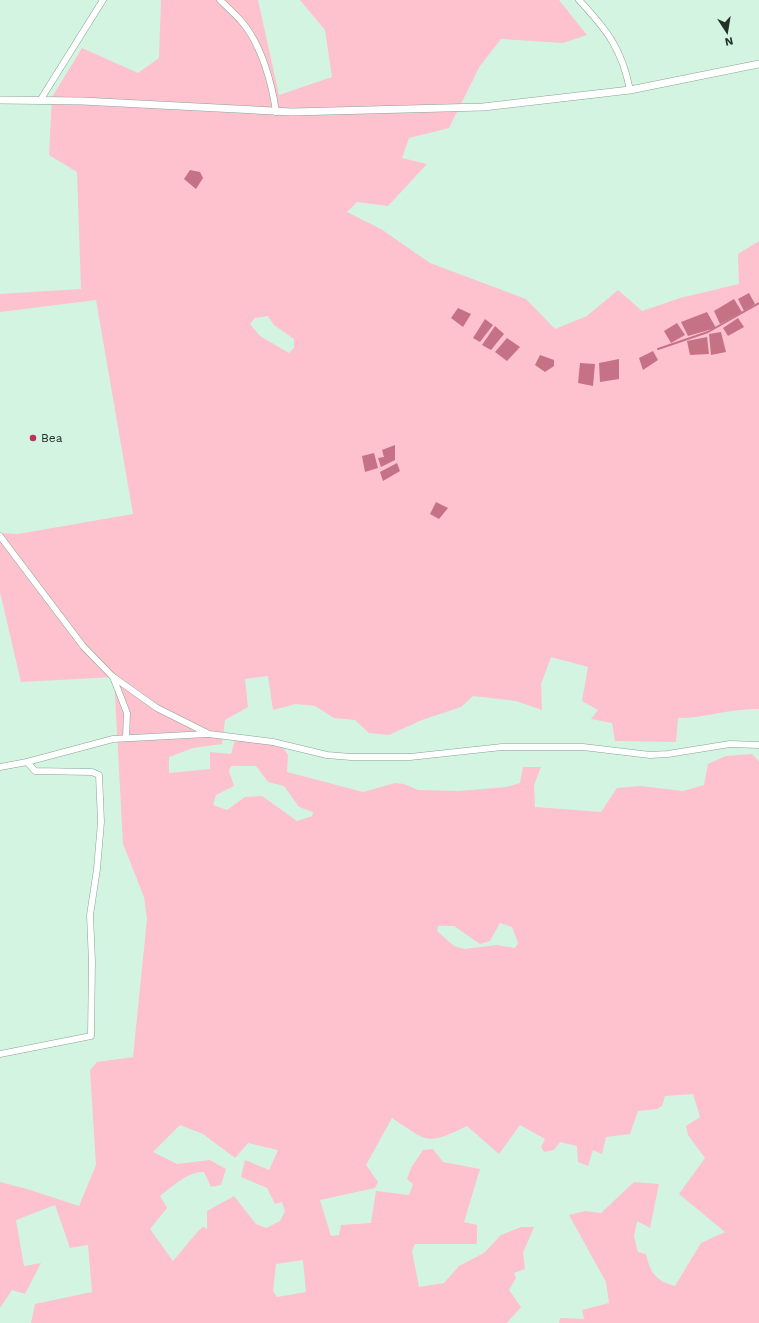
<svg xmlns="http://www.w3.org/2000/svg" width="759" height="1323" font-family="'Work Sans',sans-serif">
<rect width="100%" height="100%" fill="#d4f4e2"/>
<path fill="#fdc2cd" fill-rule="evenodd" d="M161 0H258L279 95 332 77 325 30 300 0H559L587 35 563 43 501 39 480 66 449 128 409 138 402 158 427 164 388 206 357 202 347 212 381 229 430 263 526 299 555 329 587 316 618 290 642 311 680 298 739 284 738 254 759 241V709C732 708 706 718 678 718L676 742 615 741 612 723 591 719 598 710 582 701 588 667 551 657 541 684 542 710 516 701 473 696 461 707 422 720 389 735 369 733 355 720 334 718 315 706 296 704 273 710 268 676 245 679 248 707 225 720 222 744 193 748 169 757V773L210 769V752L231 754 235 740 281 745 288 755 287 772 363 792 395 783 404 784 418 790 459 791 506 787 520 783 523 767H541L534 785 535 807 601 812 617 788 640 786 683 791 704 785 708 764 726 756 752 754 759 761V1323H559L560 1318 584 1319 582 1310 609 1303 606 1282 569 1215 585 1211 601 1213 634 1182 659 1184 650 1228 637 1221 634 1237 638 1252 646 1254C650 1273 656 1281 675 1286L701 1243 725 1232 679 1194 705 1158 688 1135 686 1126 700 1117 693 1094 665 1096 662 1106 657 1109 638 1111 630 1134 606 1137 602 1154 593 1150 588 1166 578 1162 577 1146 560 1142 554 1150 544 1152 541 1147 545 1139 520 1125 499 1154 467 1126C426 1146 428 1142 392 1118L366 1165 378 1182 375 1188 320 1200 331 1236 339 1235 341 1225 371 1223 376 1191 409 1195 413 1184 407 1179 411 1168 423 1150 433 1149 443 1162 480 1169 464 1222 477 1225V1244H415L412 1251 419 1287 444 1283 459 1266 484 1253 501 1235 521 1227H534L523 1253 525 1269 514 1273 516 1278 509 1290 521 1307 507 1323H31L35 1304 92 1292 88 1245 70 1248 55 1205 16 1220 24 1266 41 1263 25 1294 12 1290 0 1308V1182L27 1189 79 1206 96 1165 90 1070 97 1062 133 1057 147 919 144 897 123 844 114 677 21 682 0 592V533L18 534 133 514 96 300 0 312V294L81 289 77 172 49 155 52 97 82 48 138 73 159 58ZM268 316 274 325 294 339V348L289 353 260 336 250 324 255 318ZM231 766H256L268 782 284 786 299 807 313 812 312 816 297 821 262 796 245 797 227 810 213 805 216 795 234 786 229 771ZM500 923 512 927 518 943 515 948 497 945 464 949 454 946 437 931 438 926H454L480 944 490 941ZM180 1125 203 1134 235 1158 248 1143 278 1150 269 1170 245 1160 241 1177 267 1188 275 1204 282 1202 285 1211 280 1221 266 1228 256 1224 234 1196 207 1211V1229L203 1227 199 1230 173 1261 150 1229 167 1208 160 1196C174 1186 186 1172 204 1172L211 1187 221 1185 226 1169 210 1160 177 1164 153 1152ZM303 1260 306 1292 277 1297 273 1291 276 1264Z"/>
<g fill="#c47284">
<polygon points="190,170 200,172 203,178 196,189 184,179"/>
<polygon points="749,293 755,304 744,311 738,299"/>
<polygon points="734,299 742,312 720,324 714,311"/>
<polygon points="458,308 471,314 463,327 451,318"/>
<polygon points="707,312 716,328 688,336 681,322"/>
<polygon points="738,318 744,327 728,336 723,328"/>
<polygon points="485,319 493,325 480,342 473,338"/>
<polygon points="677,323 685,335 671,343 664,331"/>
<polygon points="495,326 504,334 491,350 482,345"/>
<polygon points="721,332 726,352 711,355 709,334"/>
<polygon points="707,337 709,354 690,355 687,341"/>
<polygon points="507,338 520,347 507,361 495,352"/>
<polygon points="653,351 658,360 643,370 639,358"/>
<polygon points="540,355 554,360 554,366 545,372 535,365"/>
<polygon points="619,359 619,379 600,382 599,363"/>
<polygon points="580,363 595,364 593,386 578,383"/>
<polygon points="395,445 395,460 381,467 378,458 384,457 382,450"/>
<polygon points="374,453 378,468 365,472 362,456"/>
<polygon points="397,463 400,471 383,481 380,472"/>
<polygon points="436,502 448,508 439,519 430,514"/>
</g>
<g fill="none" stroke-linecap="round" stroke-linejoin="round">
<polyline stroke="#c47284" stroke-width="2" points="658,349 708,332 759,303"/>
<g stroke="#87a493" stroke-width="7">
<g id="minor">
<path d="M220 0C227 7 235 14 242 22 261 44 272 83 276 112"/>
<path d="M579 0C607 30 622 49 630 90"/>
<polyline points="41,99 103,0"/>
<polyline points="0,536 83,646 112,676 157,708 209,734 273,742 327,755 351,757 410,757 502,747 583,747 650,755 668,754 730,744 759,745"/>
<polyline points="113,677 127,713 126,738"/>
<polyline points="0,767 27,762 113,739 207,734"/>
<polyline points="0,1054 91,1036 92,962 90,915 97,869 101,822 99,775 92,772 35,771 27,762"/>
</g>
</g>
<g stroke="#87a493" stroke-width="8">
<polyline id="major" points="0,100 82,101 292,112 483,107 630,90 759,64"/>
</g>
<use href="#minor" stroke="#fff" stroke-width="6"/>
<use href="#major" stroke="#fff" stroke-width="7"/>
</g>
<circle fill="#be305e" stroke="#d4f4e2" stroke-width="1.5" cx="33" cy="438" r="4"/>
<g text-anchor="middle" stroke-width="4" stroke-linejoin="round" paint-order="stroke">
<g font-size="12" fill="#24302a" stroke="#d4f4e2" text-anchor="start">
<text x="41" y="442">Bea</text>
</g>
</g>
<g transform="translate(727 32) rotate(168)" stroke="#d4f4e2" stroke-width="3" paint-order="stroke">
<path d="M0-3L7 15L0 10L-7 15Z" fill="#24302a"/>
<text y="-6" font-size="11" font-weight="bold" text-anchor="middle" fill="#24302a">N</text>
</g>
</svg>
